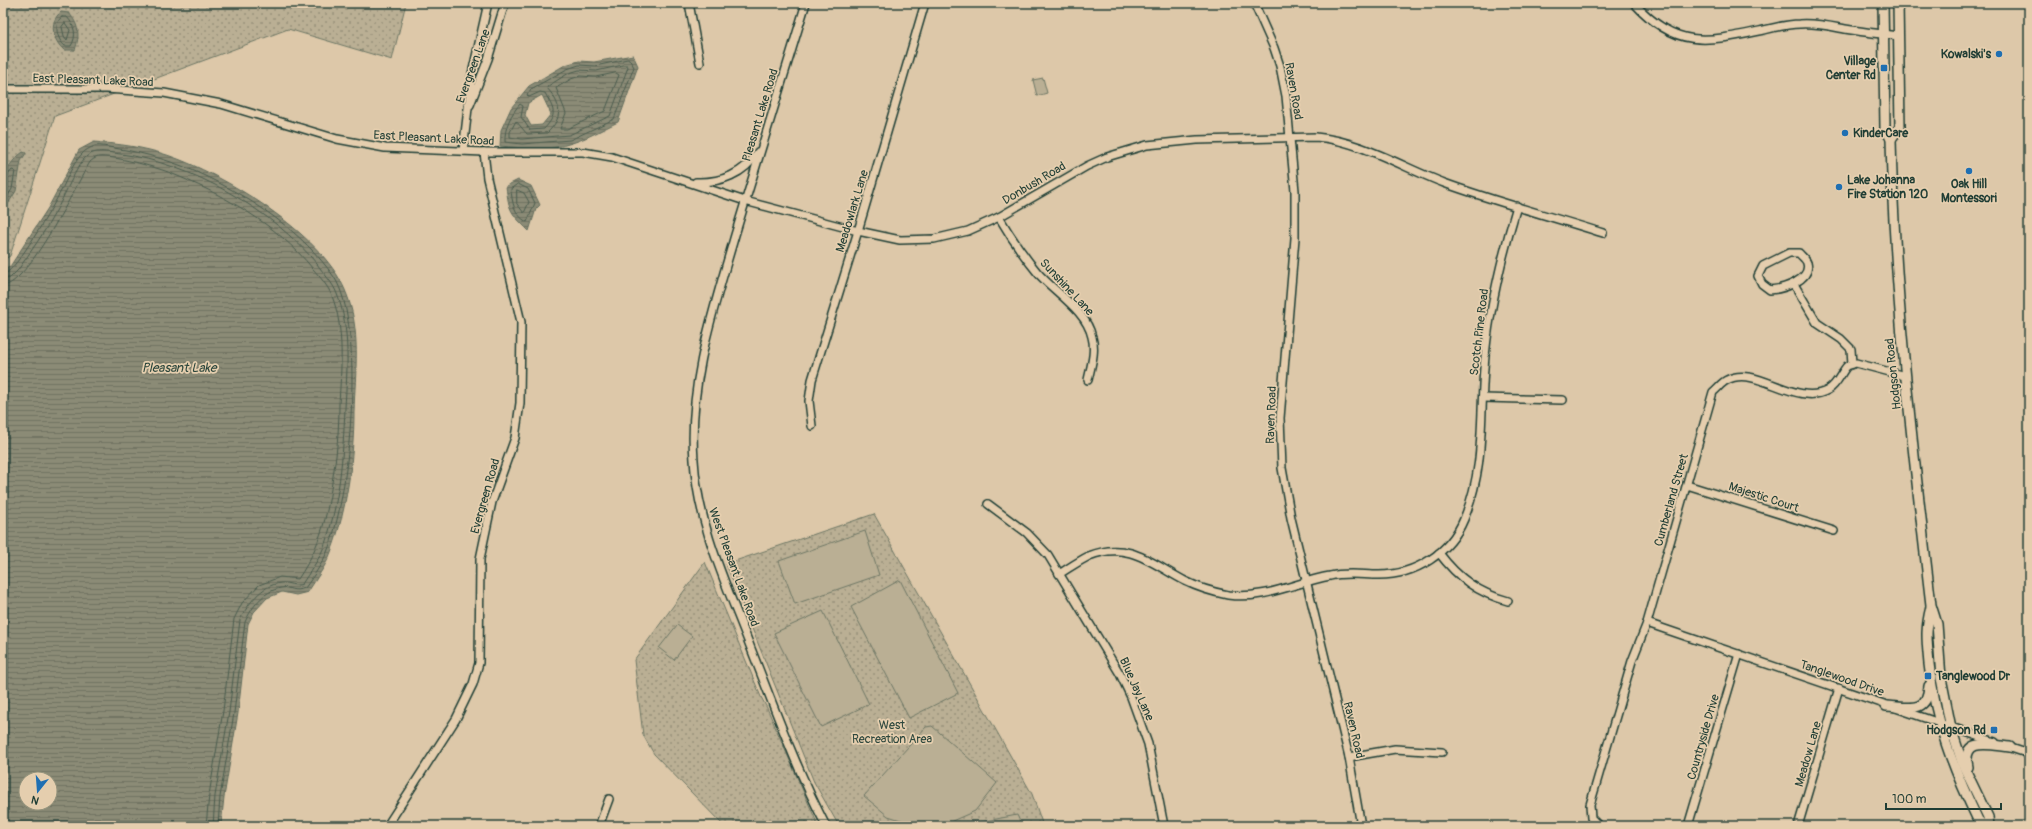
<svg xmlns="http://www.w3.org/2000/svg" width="2032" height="829" font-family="Pangolin,sans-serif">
<defs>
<pattern id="green-dots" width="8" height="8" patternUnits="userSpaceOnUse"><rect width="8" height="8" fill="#baaf94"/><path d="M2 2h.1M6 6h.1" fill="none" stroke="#97907a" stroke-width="1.8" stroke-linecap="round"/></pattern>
<pattern id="water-rules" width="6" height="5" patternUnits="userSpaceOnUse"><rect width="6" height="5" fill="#8b8b76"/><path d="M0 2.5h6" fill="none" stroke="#717362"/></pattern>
</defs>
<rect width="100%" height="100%" fill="#ddc8a9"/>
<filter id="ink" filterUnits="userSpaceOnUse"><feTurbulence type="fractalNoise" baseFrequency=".025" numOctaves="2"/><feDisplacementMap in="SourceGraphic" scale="8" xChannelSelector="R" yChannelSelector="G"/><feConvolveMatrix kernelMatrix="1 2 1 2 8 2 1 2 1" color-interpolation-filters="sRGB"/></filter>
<g filter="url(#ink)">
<g fill="url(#green-dots)" stroke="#6c7664">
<polygon points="3,3 406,3 392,60 288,29 55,116 10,256 3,260"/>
<polygon points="874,514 1032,794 1043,826 839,826 814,782 726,564"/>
<polygon points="705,562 761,697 767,708 817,823 814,826 724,826 654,754 643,735 634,660"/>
</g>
<g fill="#baaf94" stroke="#6c7664">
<polygon points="1043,78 1047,93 1037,96 1033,80"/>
<polygon points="865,531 879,575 795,604 779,561"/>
<polygon points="900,580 958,693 909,718 851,607"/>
<polygon points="823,611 869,704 821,727 774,633"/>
<polygon points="677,625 692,636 674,660 659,648"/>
<polygon points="932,726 997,783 975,811 943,825 920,826 888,816 864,796 926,727"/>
<polygon points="1017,815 1022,826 960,826"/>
</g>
<g fill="url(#water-rules)" stroke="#606c5c" fill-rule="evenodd">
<path d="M61 12 69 13C79 25 80 35 75 50H64C53 41 48 22 61 12Z"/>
<path d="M633 55 638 66 618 122C603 129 588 138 572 143 550 151 523 148 500 146L501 130 511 108 529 86 565 65 579 61 594 62ZM542 95 551 114 542 125 531 126 525 115 528 103Z"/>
<path d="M94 142C119 144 143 147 167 155 224 174 321 233 345 290 362 329 355 372 354 412 354 457 347 510 331 552 326 566 316 579 308 592L296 595 282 592 267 598 254 612 248 624 238 713 224 797 221 826H3V272L11 265 48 208 79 150ZM26 779H50V803H26Z"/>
<path d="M23 152 26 153 21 161 16 191 3 212C3 186 0 169 23 152Z"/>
<path d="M518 180 531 186 540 205 536 209 529 231C511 213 509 212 506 186Z"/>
</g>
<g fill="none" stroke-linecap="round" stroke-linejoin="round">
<g stroke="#4a5c4e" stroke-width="1">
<path d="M62 17H67C75 26 77 36 71 46H65C57 40 53 23 62 17Z"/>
<polygon points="65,23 70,30 67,40 64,36 62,27"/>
<path d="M629 59 634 67 614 119 570 140 522 144 505 142C504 128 511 114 520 104L523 106 521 117 530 130 544 129C558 114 554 110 545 93L540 92 529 97 527 95 531 89 567 69 579 65 595 66Z"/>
<path d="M623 65H627L628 67 610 116 569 135 522 139 510 137V132L516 121 527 134 547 133C563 118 562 105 547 88L548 86 569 73 579 70 596 71Z"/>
<polygon points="616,73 619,75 605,111 567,129 560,129 566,113 556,88 571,79 580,76 595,77"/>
<polyline points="3,177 7,176 12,170 15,171 12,189 3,204"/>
<path d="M518 184 528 189 535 203 527 222C514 215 512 202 511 189Z"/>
<polygon points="517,190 524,193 529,202 524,213 517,204"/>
<path d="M3 275C16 272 53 206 61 191 67 179 73 163 82 154 84 151 91 147 95 146 100 145 108 147 114 148 146 153 176 162 205 176 253 199 303 232 334 277 366 326 350 499 327 552 322 564 313 577 305 588 292 593 290 586 281 588 263 591 252 607 245 622L234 713 220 797 218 826"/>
<path d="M3 280 10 278 18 270C31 251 45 232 56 211 63 199 77 165 86 157 96 148 110 153 121 154 190 163 273 210 317 264 324 274 333 283 337 294 351 330 347 370 345 408 343 454 340 505 323 549 318 561 309 573 302 584 294 587 289 582 281 583 261 585 248 604 240 620L229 712 215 796 213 826"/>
<path d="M3 286C28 285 76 185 90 162 92 160 95 158 98 157 112 155 155 167 168 172 222 194 276 223 313 269 320 277 328 286 332 296 345 330 341 369 339 404 339 422 338 438 336 456 329 502 326 538 298 579L280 577 259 585 242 603 234 619 223 711 209 795 206 826"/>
</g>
<g stroke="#1f3d34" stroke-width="10">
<g id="minor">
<polyline points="689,3 700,63"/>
<path d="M806 3C783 80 758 158 735 235 714 308 688 383 694 460 698 526 727 586 750 646 774 707 796 768 826 826"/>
<polyline points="1254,3 1274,48 1280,66 1286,96 1295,191 1295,238 1280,418 1282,468 1291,518 1349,757 1361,826"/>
<path d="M1634 3C1677 50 1707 42 1764 30 1776 27 1788 24 1800 24 1816 23 1829 26 1845 29 1863 32 1881 34 1899 36"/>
<path d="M3 89H106L164 93 221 104 337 139 385 148 484 152H583L612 157 745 201 858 231 900 240 934 239 968 231 999 217 1087 166 1107 157 1147 145 1197 140 1316 137C1361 141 1402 167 1444 183 1496 202 1550 216 1603 233"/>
<polyline points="470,105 488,59 505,3"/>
<polyline points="463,151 472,74 488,3"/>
<path d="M696 182C721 183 744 174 758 152"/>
<path d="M999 217C1010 236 1023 255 1037 272 1055 293 1086 310 1092 337 1096 351 1091 366 1088 380"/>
<path d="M1789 253H1799C1801 256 1806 259 1807 263 1812 280 1783 289 1770 290L1762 284 1758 276 1763 266Z"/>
<polyline points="1794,284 1817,323 1841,339 1851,349 1852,364"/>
<polyline points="1483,398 1563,400"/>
<polyline points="812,426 809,401 812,380 858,231 925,3"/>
<polyline points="1687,485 1834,531"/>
<polyline points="988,504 1027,533 1048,555 1120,674 1131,697 1148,744 1164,826"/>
<path d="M1439 553C1458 578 1478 593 1508 601"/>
<path d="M1059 574C1069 568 1079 561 1089 556 1129 540 1152 564 1185 581 1199 588 1213 592 1228 595 1264 600 1296 582 1330 576 1346 572 1363 575 1379 575 1416 575 1450 553 1464 519 1485 468 1480 421 1484 368 1488 312 1501 259 1517 206"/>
<polyline points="1647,623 1995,742"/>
<polyline points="2005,746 2029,754"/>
<polyline points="1349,757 1395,749 1442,752"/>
<polyline points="387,826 456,719 473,684 479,663 480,559 492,502 515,438 520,403 521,322 487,178 484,152"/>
<polyline points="599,826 609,799"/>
<path d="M1599 826 1591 818 1590 805 1632 661 1647 623 1713 392C1717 389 1722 382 1727 380 1756 364 1796 408 1828 390 1838 384 1840 374 1847 366L1856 363 1905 376"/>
<polyline points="1688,826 1739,654"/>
<polyline points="1798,826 1839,688"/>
</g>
</g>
<g stroke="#1f3d34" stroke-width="12">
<g id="major">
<path d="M1883 3 1885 128 1891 139C1894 296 1913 450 1931 605L1937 624 1941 678 1951 728 1963 765 1988 817 1989 826"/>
<polyline points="1891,139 1900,127 1898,3"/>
<path d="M1931 607C1925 630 1927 641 1929 664 1935 722 1953 768 1978 820L1983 826"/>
<path d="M1886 706C1908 707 1927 715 1929 686"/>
<path d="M1968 767C1961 736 1990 745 2010 747"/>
</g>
</g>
<use href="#minor" stroke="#e5ceae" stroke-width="7"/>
<use href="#major" stroke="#e5ceae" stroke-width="9"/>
</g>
</g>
<g fill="#1f6fb2" stroke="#e5ceae" stroke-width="1.5">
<circle cx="1999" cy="54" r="4"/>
<rect x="1880" y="64" width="8" height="8" rx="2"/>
<circle cx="1845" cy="133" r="4"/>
<circle cx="1969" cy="171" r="4"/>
<circle cx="1839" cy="187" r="4"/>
<rect x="1924" y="672" width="8" height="8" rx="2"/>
<rect x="1990" y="726" width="8" height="8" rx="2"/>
</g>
<g text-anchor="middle" stroke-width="3.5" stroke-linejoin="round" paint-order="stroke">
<g font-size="12" font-weight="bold" fill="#1f3d34" stroke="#e5ceae" text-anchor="end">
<text x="1991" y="58">Kowalski's</text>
<text x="1876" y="65">Village<tspan x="1876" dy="14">Center Rd</tspan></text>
<text x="1853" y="137" text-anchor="start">KinderCare</text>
<text x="1847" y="184" text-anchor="start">Lake Johanna<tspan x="1847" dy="14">Fire Station 120</tspan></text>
<text x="1969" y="188" text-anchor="middle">Oak Hill<tspan x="1969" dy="14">Montessori</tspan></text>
<text x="1936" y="680" text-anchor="start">Tanglewood Dr</text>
<text x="1986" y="734">Hodgson Rd</text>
</g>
<g font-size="12" fill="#1f3d34" stroke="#e5ceae">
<text transform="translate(473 66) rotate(-70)" y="4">Evergreen Lane</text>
<text transform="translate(93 80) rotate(2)" y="4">East Pleasant Lake Road</text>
<text transform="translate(1294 91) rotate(80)" y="4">Raven Road</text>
<text transform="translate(760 115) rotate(-73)" y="4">Pleasant Lake Road</text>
<text transform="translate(434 138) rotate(3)" y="4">East Pleasant Lake Road</text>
<text transform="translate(1034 183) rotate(-31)" y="4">Donbush Road</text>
<text transform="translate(852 211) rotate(-73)" y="4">Meadowlark Lane</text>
<text transform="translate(1067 287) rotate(47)" y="4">Sunshine Lane</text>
<text transform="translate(1479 332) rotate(-83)" y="4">Scotch Pine Road</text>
<text transform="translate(1893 374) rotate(-96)" y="4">Hodgson Road</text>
<text transform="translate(1271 415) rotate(-88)" y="4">Raven Road</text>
<text transform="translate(485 496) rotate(-74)" y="4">Evergreen Road</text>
<text transform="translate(1764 497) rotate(18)" y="4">Majestic Court</text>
<text transform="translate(1671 500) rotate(-74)" y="4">Cumberland Street</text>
<text transform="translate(734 567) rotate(70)" y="4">West Pleasant Lake Road</text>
<text transform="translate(1842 678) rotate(19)" y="4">Tanglewood Drive</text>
<text transform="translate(1137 689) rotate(66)" y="4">Blue Jay Lane</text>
<text transform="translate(1354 730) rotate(77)" y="4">Raven Road</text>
<text transform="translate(1703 737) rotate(-74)" y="4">Countryside Drive</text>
<text transform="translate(1808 754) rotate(-74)" y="4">Meadow Lane</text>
</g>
<g font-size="12" fill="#2e483e" stroke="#e5ceae">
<text x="892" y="729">West<tspan x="892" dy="14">Recreation Area</tspan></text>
</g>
<g font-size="13" font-style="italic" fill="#2a453b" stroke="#e5ceae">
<text x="179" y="372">Pleasant Lake</text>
</g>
</g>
<rect width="2032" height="829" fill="none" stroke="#e5ceae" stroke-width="16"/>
<rect x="8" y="8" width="2016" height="813" fill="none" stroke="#1f3d34" stroke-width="1.5" filter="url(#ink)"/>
<g transform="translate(38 791) rotate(197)"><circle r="19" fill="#e5ceae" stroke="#96947d"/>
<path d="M0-3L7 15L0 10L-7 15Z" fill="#1f6fb2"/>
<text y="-6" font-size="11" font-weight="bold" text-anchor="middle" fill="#1f3d34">N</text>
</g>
<path d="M1886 803v6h115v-6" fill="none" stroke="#1f3d34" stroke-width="2"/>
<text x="1892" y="803" font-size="12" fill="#1f3d34" stroke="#e5ceae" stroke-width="3" paint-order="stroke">100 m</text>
</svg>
